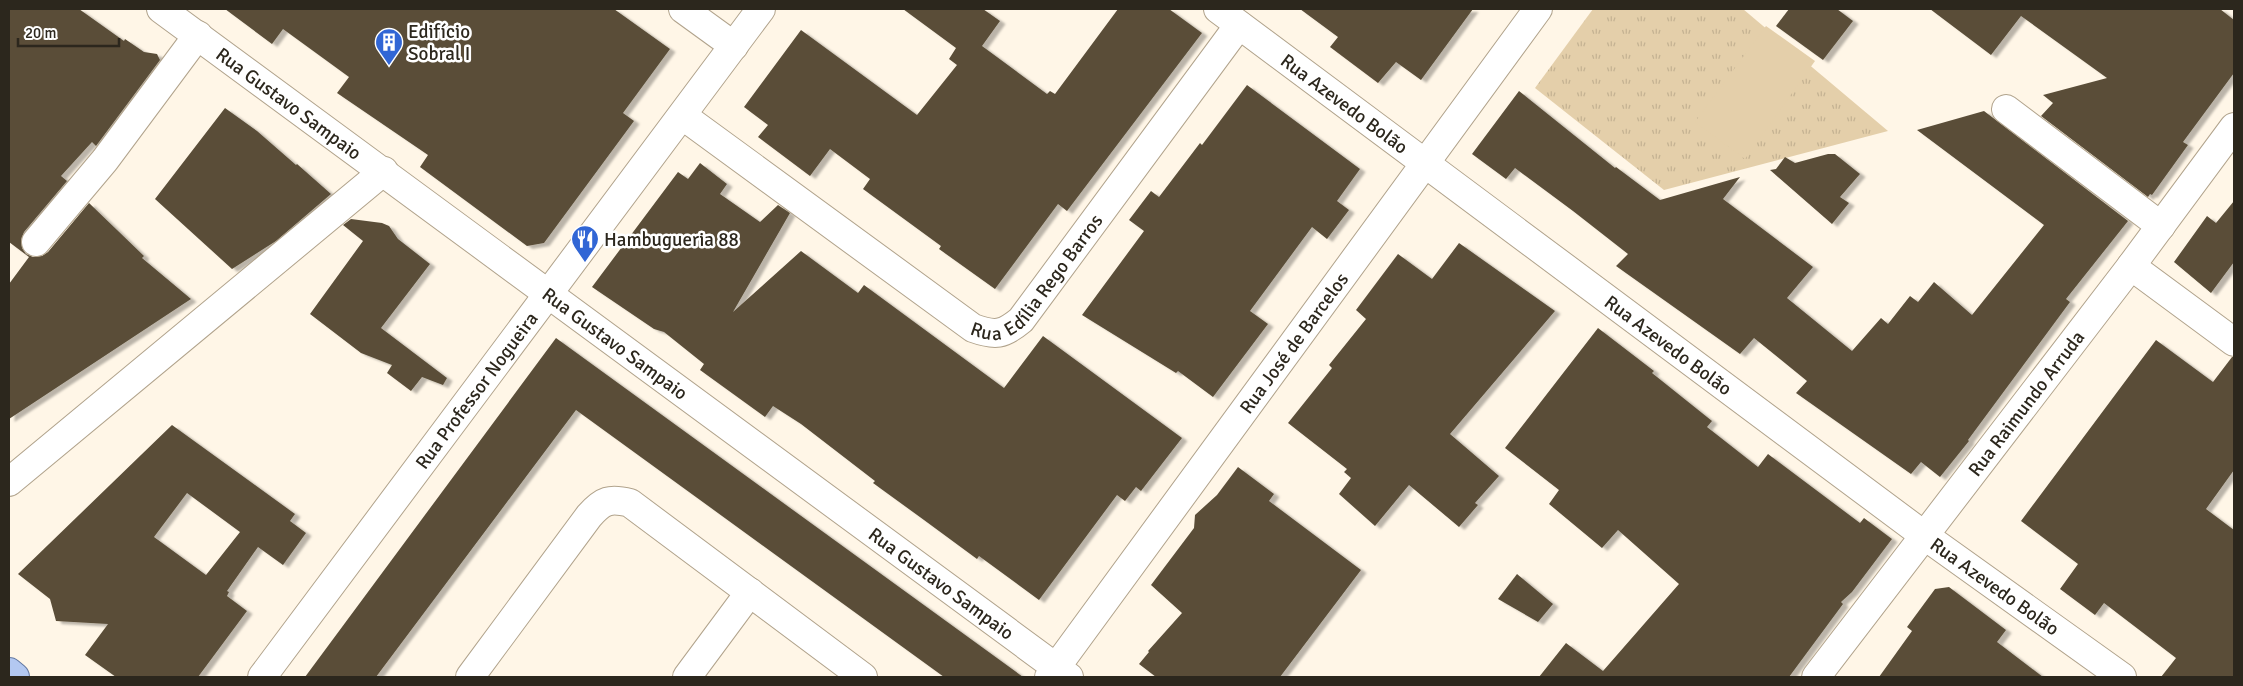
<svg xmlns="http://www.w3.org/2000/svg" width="2243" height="686" font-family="Signika,sans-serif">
<defs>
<pattern id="grass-tufts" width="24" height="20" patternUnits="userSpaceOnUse" patternTransform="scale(1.25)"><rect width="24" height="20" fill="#e4cfaa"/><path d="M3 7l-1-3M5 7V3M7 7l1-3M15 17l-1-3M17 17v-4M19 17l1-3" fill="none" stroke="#c4b292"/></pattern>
<filter id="shadow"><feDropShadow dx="5.5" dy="3" stdDeviation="1" flood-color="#0004"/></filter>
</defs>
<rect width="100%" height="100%" fill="#fff6e7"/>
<polygon fill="url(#grass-tufts)" points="1593,9 1743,9 1888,131 1664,190 1535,88"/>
<polygon fill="#e4cfaa" points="1766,26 1815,61 1745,159 1695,122"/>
<g fill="#5a4e39" fill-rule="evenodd" filter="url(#shadow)">
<polygon points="9,9 79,9 124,41 125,39 144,52 157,54 160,60 96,146 92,142 61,176 67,181 24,232 21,240 22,248 26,254 33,257 42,256 48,252 89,203 144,256 142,258 191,299 9,419 9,284 29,257 9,242"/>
<polygon points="225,9 614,9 670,49 623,113 634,121 544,243 527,246 420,167 428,155 337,93 349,77 283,29 272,44"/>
<polygon points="903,9 983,9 1000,21 982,46 1047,94 1050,91 1055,94 1118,9 1169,9 1202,33 1067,211 1058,204 995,289 939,249 941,246 863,189 870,179 830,149 810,176 758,137 768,125 744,107 801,30 917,115 957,65 949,59 956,48"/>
<polygon points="1300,9 1473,9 1421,80 1396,62 1378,83 1330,47 1338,37"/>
<polygon points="1789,9 1837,9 1853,21 1823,60 1776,26"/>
<polygon points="1930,9 2220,9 2234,20 2234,73 2183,142 2188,145 2152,195 2150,194 2148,197 2041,116 2053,103 2043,95 2107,78 2021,16 1991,55"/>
<polygon points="1247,85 1360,169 1337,201 1349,210 1327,239 1312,227 1250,311 1268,324 1213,397 1178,371 1176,373 1082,315 1144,231 1129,220 1151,191 1159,197 1200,143 1202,145"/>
<polygon points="1519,91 1615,168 1616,167 1660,200 1740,177 1723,199 1813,267 1787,298 1852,351 1881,318 1888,324 1910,296 1918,302 1934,282 1972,315 2044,225 1917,130 1984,111 2128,221 2066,299 2070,302 1968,440 1969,441 1940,477 1921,462 1911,474 1796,393 1807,381 1754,338 1740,354 1616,266 1628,254 1573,211 1515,168 1506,179 1472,154"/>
<polygon points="225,108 257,131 296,165 297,164 331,194 276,241 232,269 155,199"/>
<polygon points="1828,154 1835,154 1860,174 1840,197 1849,203 1832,224 1770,170 1776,169 1785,157 1795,163"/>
<polygon points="700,163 727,184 720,194 760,222 778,205 790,213 733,312 801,251 858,293 864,285 1004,388 1043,336 1182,438 1141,491 1136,487 1125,501 1117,495 1039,600 979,556 977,559 924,520 873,483 875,481 801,424 773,406 765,417 700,370 704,364 664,332 654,329 592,287 678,172 688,179"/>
<polygon points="2234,201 2234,262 2211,293 2174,262 2207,216 2216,223"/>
<polygon points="351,219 382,223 389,226 398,239 430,264 381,328 447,378 443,385 422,377 411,391 387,373 392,365 361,353 310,314 363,241 343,225"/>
<polygon points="1459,243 1555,311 1450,434 1499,476 1475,503 1478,505 1459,527 1409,485 1375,526 1339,494 1351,478 1344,472 1347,469 1288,423 1332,368 1329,365 1366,319 1356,310 1398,254 1432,279"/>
<polygon points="1598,328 1654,371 1652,373 1712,421 1707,427 1758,467 1768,454 1860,523 1864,518 1892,539 1852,592 1841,602 1843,604 1789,677 1539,677 1566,643 1603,671 1679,584 1618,530 1602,548 1549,504 1559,490 1505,448"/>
<polygon points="556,338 1023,677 944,677 576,410 376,677 305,677"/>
<polygon points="2156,340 2213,382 2232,357 2234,357 2234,470 2206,509 2234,530 2234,677 2161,677 2176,658 2104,603 2095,615 2060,589 2078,564 2021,521"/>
<path d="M172 425 295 514 290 521 306 533 283 565 258 547 227 591 229 592 227 596 247 611 198 677H116L85 655 108 624 56 621 50 599 18 574ZM187 493 240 532 206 575 154 537Z"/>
<polygon points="1238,467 1274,494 1269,501 1361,570 1280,677 1156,677 1139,664 1149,652 1148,651 1182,613 1151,585 1194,528 1195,515 1217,495"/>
<polygon points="1517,574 1553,604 1538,622 1498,599"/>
<polygon points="1949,587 2006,630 1997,642 2043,677 1879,677 1912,631 1907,627 1935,589"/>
</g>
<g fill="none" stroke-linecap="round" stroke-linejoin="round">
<g stroke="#b1a38c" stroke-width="30">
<g id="minor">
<path id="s1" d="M161 9 1069 677"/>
<polyline points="683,9 734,46"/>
<path id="s2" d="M1218 9 1925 536 2122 677"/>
<polyline points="2006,109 2161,226"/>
<path id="s3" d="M683 116 973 328C995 336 1003 335 1021 320L1239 25"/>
<polyline points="36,242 105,160 198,35"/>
<polyline points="2131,266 2234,342"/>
<polyline points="9,482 384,171"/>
<path id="s4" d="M262 677 761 9"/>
<path d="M470 677 589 516C603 500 610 498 630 503L863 677"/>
<polyline points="687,677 750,592"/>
<path id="s5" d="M1049 677 1538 9"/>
<path id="s6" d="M1816 677 2131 266 2234 127"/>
</g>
</g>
<g stroke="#6378a1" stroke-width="30">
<polyline id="major" points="9,672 15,677"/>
</g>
<use href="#minor" stroke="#fff" stroke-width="28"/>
<use href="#major" stroke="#b3c8f1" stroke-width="28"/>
</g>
<defs>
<g id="building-pin" transform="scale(1.4375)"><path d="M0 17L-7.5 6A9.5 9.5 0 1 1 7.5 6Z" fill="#3166d5" stroke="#fff"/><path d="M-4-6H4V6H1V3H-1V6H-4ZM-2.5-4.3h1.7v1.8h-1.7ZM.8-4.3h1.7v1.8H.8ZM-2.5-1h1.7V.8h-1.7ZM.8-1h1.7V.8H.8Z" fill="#fff"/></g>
<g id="restaurant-pin" transform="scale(1.4375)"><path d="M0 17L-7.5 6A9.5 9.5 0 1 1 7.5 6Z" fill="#3166d5" stroke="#fff"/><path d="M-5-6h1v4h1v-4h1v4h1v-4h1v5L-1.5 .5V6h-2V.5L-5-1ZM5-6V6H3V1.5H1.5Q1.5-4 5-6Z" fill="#fff"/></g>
</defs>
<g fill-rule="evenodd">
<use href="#building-pin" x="389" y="42"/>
<use href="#restaurant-pin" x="585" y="239"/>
</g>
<g text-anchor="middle" stroke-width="5" stroke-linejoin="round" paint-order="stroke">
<g font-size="19" fill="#2c271d" stroke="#fff" text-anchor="start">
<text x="408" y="38">Edifício<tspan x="408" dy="22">Sobral I</tspan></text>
<text x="604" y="246">Hambugueria 88</text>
</g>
<g font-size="19" fill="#2c271d" stroke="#fff">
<text dy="7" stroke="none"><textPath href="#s1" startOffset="159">Rua Gustavo Sampaio</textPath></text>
<text dy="7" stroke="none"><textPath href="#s2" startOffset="158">Rua Azevedo Bolão</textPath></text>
<text dy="7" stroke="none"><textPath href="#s3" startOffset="449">Rua Edília Rego Barros</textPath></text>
<text dy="7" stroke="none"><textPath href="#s1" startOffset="564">Rua Gustavo Sampaio</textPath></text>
<text dy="7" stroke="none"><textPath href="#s5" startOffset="414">Rua José de Barcelos</textPath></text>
<text dy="7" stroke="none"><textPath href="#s2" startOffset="562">Rua Azevedo Bolão</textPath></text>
<text dy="7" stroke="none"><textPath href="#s4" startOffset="358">Rua Professor Nogueira</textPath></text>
<text dy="7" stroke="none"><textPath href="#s6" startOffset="345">Rua Raimundo Arruda</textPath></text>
<text dy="7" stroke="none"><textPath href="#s1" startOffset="969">Rua Gustavo Sampaio</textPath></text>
<text dy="7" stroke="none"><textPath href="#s2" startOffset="968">Rua Azevedo Bolão</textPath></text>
</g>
</g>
<rect width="2243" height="686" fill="none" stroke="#2c271d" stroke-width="20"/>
<path d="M18 38v8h101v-8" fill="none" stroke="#2c271d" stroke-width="2.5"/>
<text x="25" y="38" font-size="15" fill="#2c271d" stroke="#ffffff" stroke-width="4" paint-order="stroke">20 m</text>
</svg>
